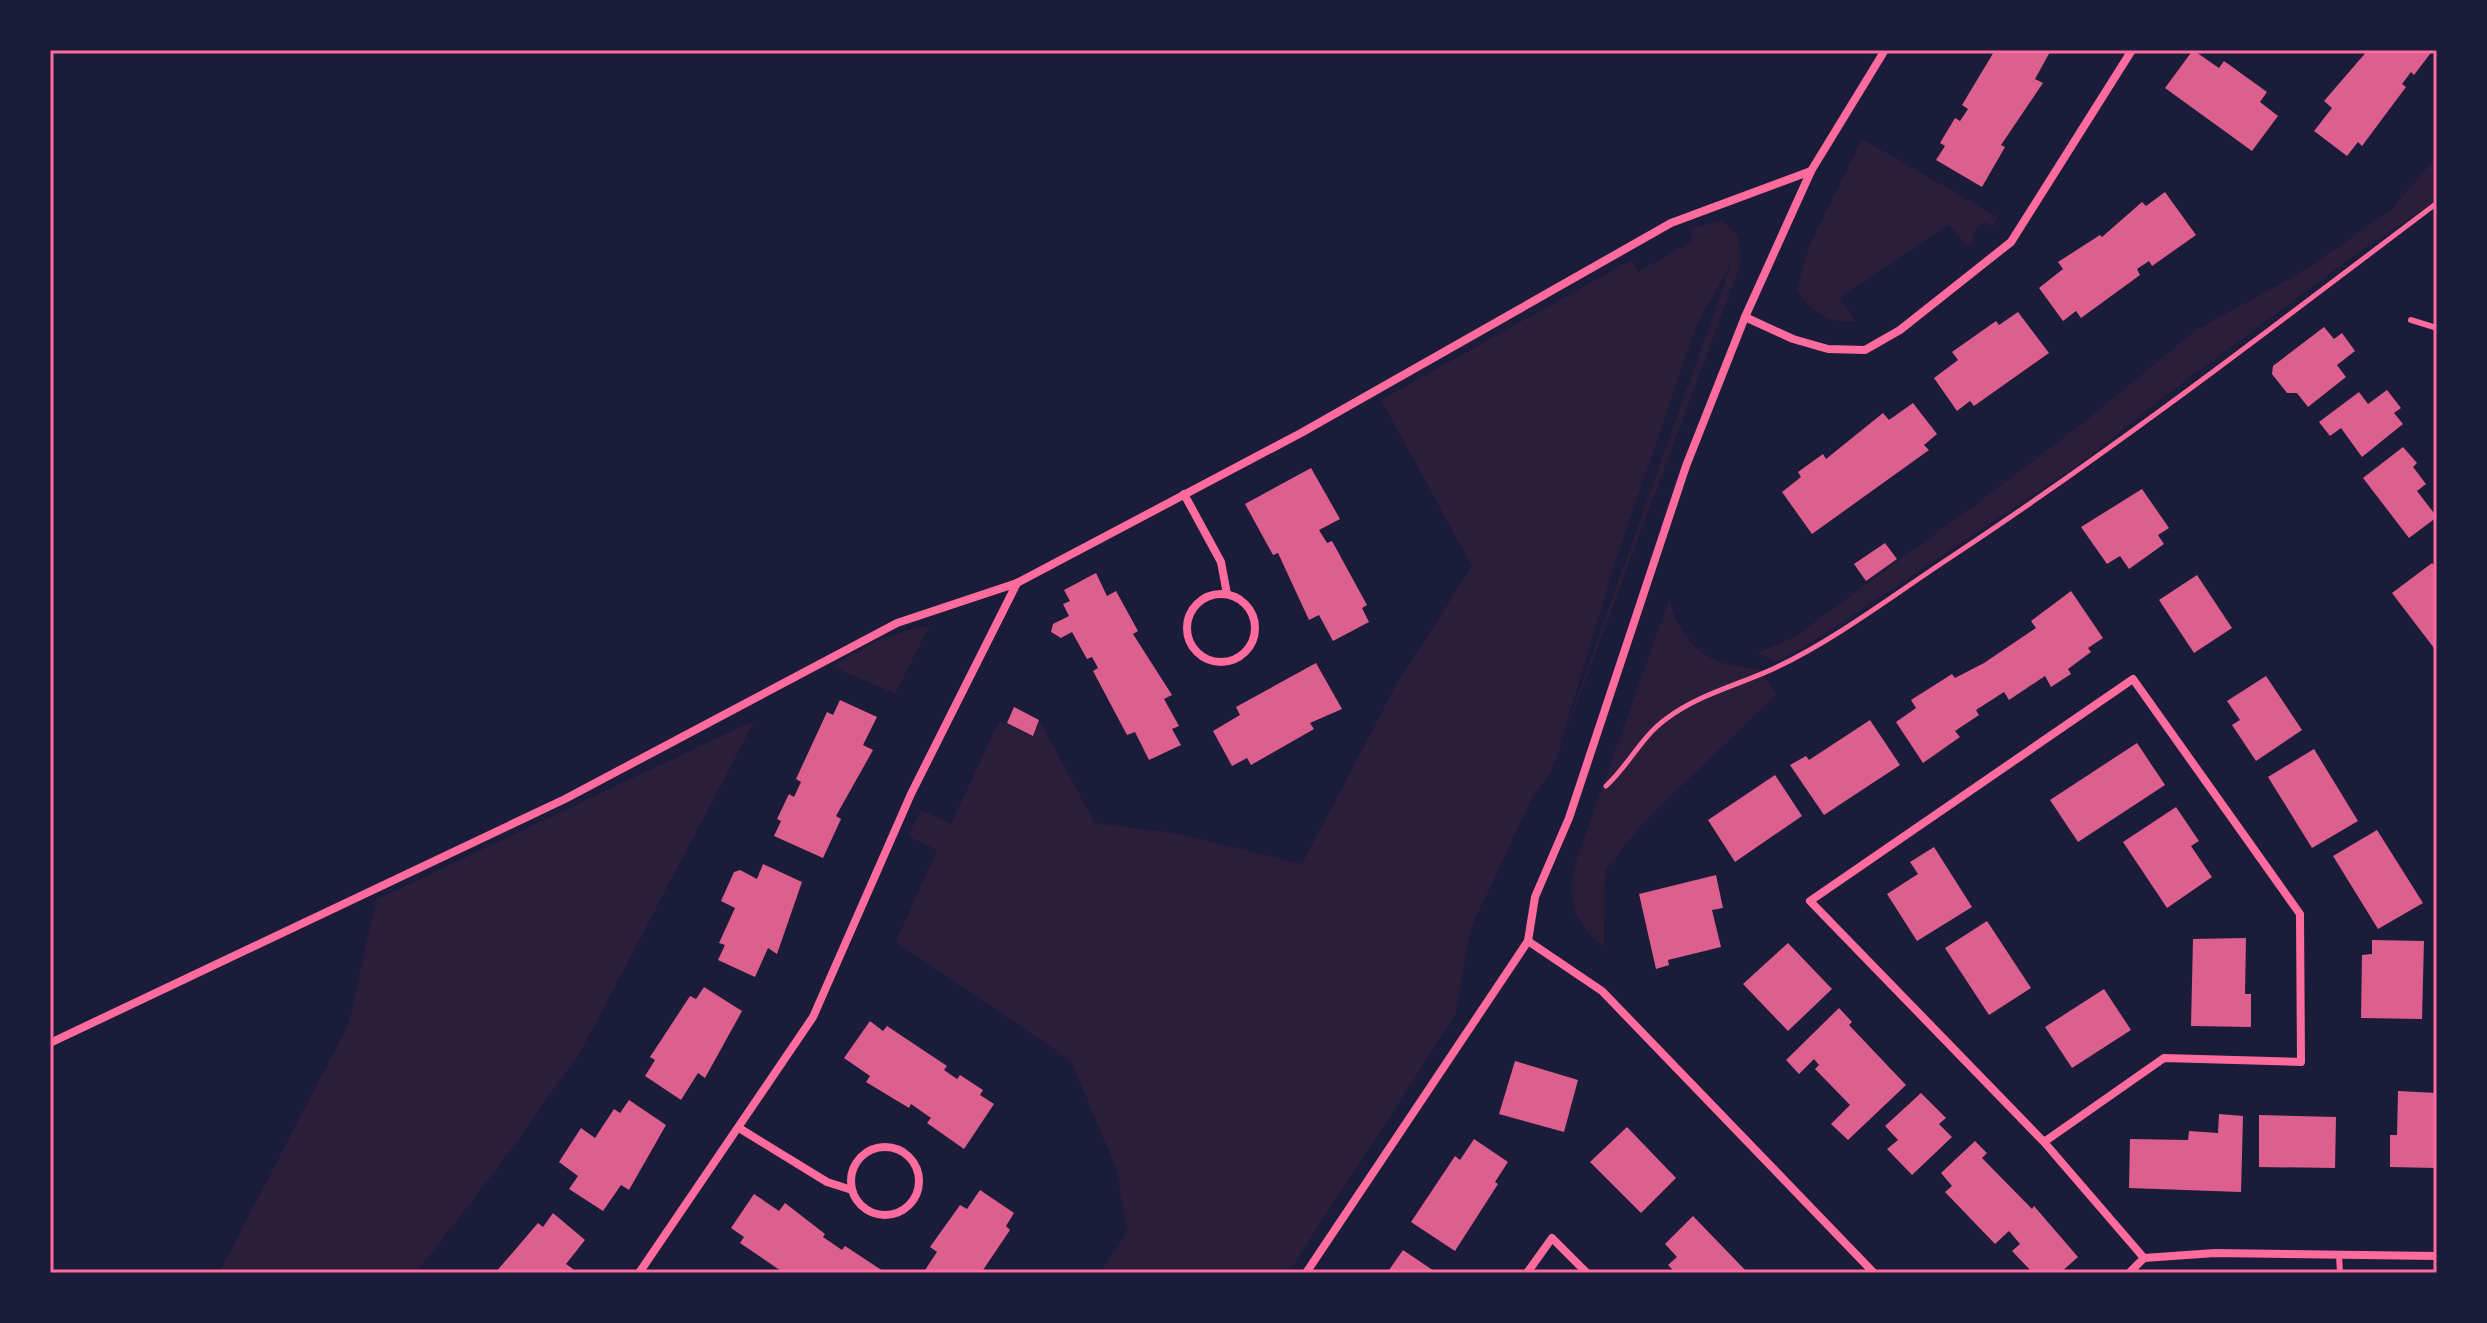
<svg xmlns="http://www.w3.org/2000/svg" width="2487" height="1323" font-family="'PT Sans Narrow',sans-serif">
<rect width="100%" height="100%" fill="#1b1b3a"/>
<g fill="#2a1e3b" fill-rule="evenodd">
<path d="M1862 139 1998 217 1993 227 1985 222 1973 232 1974 241 1967 247 1949 224 1840 298 1856 321C1827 323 1813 313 1797 290L1809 246Z"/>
<polygon points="2437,156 2437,200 2360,251 2166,395 2081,463 1803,648 1775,662 1758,653 1794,637 1975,505 2083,423 2196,330 2300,273 2390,211"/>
<path d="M1721 221C1740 232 1742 245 1740 266L1551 772 1533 796 1471 928 1455 1016 1288 1273H1100L1127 1233 1116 1168 1071 1061 896 942 937 850 908 836 921 810 951 824 999 721 1032 736 1039 720 1095 823 1174 833 1302 864 1395 687 1472 566 1381 400 1631 260 1639 271 1692 241 1690 229ZM1731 264V265L1559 748 1614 566 1697 324Z"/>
<path d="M1669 600C1685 650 1709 666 1761 669L1776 695 1644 822 1605 870 1604 946C1572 922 1568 903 1575 864Z"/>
<polygon points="916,627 929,627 895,694 832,666 877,641"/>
<polygon points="755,720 582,1049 503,1161 416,1273 219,1273 349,1023 376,900"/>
</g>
<g fill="#dd5f8e">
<polygon points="1995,50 2050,52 2035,79 2043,83 2001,145 2005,147 1982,187 1936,160 1945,146 1940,143 1955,118 1960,121 1968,109 1962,105"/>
<polygon points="2193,50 2219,68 2224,61 2267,92 2260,102 2278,116 2252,151 2165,88"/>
<polygon points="2368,50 2433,50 2414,75 2411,72 2402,84 2406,87 2362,146 2358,142 2347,156 2314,131 2332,108 2324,101"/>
<polygon points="2165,192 2196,235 2152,266 2149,261 2137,269 2140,275 2081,318 2076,311 2063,321 2039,288 2063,269 2058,262 2100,235 2102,237 2142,202 2146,206"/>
<polygon points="2018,312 2049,353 1974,406 1970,401 1957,411 1934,378 1958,360 1952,352 1996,321 1999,325"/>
<polygon points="2324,327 2334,339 2342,333 2355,351 2337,365 2346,377 2308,407 2297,393 2287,393 2272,374 2273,366"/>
<polygon points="2387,390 2401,408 2394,413 2403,424 2362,457 2341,428 2330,436 2319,422 2359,392 2368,404"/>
<polygon points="1913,403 1937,434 1924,445 1929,450 1812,534 1782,492 1801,477 1798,472 1823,454 1826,459 1883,413 1889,420"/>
<polygon points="2403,447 2417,463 2413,467 2426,484 2417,491 2437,517 2409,538 2363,478"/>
<polygon points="1311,468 1340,519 1319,530 1327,543 1332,541 1367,605 1362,608 1369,622 1333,641 1319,615 1309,620 1278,553 1273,555 1245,504"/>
<polygon points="2142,489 2169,528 2158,535 2164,544 2129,569 2120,556 2107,564 2081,527"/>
<polygon points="1885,543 1897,559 1866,581 1854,564"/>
<polygon points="2432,563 2437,568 2437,652 2392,593"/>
<polygon points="1096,573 1107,596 1116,591 1138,631 1133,634 1172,695 1164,699 1179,726 1172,729 1181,745 1149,760 1135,732 1127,735 1093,671 1098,668 1092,657 1087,659 1072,632 1061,638 1051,632 1053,624 1069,616 1063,604 1070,601 1064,590"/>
<polygon points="2197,575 2232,628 2194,653 2159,600"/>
<polygon points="2071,591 2103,638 2088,648 2091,652 2068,669 2071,674 2051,687 2045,676 2009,700 2004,692 1976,710 1979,715 1955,731 1960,737 1923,763 1896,722 1916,708 1911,700 1952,674 1955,678 1984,663 2036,628 2031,621"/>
<polygon points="1316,663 1342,709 1310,723 1314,729 1251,765 1247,758 1232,766 1213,731 1240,715 1236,707"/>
<polygon points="2266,676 2302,730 2256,761 2232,725 2240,720 2227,701"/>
<polygon points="840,700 877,717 863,745 873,750 836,816 841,819 823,858 774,836 781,821 777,819 789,794 794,797 801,782 796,779 827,712 833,715"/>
<polygon points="1014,707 1039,720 1033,736 1007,723"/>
<polygon points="1870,720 1900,765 1824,815 1790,765 1806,756 1809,760"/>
<polygon points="2137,743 2165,785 2078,842 2050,800"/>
<polygon points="2314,749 2358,821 2312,848 2268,777"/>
<polygon points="1775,775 1802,816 1735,862 1708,820"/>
<polygon points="2176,807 2199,841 2191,846 2212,877 2167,908 2123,842"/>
<polygon points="2377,830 2423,903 2378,929 2333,856"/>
<polygon points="1934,847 1972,907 1917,941 1887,894 1918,874 1910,862"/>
<polygon points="763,864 802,882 777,954 768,948 755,977 718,960 725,945 719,943 735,908 721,901 734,872 740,870 757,879"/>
<polygon points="1716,875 1723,908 1712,910 1721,947 1668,960 1669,965 1656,969 1639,894"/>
<polygon points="1987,921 2031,988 1989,1015 1945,948"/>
<polygon points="2246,938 2245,994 2251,994 2251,1027 2191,1026 2193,939"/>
<polygon points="2372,940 2424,941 2422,1019 2361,1018 2362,955 2372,954"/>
<polygon points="1788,943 1832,989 1788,1031 1743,984"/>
<polygon points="704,987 742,1011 705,1078 698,1073 681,1100 645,1076 655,1060 650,1057 690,996 696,999"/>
<polygon points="2104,989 2131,1030 2072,1068 2045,1027"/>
<polygon points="1839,1008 1852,1022 1849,1025 1906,1085 1848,1140 1831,1124 1850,1105 1815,1069 1819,1065 1814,1059 1799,1074 1786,1060"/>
<polygon points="870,1021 883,1031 887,1026 947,1066 944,1070 957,1079 960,1075 983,1090 980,1095 994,1104 964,1149 927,1123 931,1118 911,1104 909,1108 866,1082 870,1076 844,1058"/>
<polygon points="1515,1061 1578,1080 1564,1132 1499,1114"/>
<polygon points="2398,1091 2437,1093 2437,1168 2390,1167 2390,1135 2397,1135"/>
<polygon points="1921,1093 1946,1118 1939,1124 1952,1137 1912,1175 1887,1149 1898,1140 1885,1126"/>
<polygon points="629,1100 666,1125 629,1190 621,1185 603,1211 569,1189 578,1176 559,1162 581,1128 595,1138 614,1109 620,1113"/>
<polygon points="2219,1114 2243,1116 2241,1192 2129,1188 2130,1139 2188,1140 2189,1131 2218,1133"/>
<polygon points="2259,1115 2336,1117 2335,1168 2259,1167"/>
<polygon points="1627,1127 1676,1178 1641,1213 1590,1162"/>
<polygon points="1474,1139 1508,1162 1495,1182 1498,1184 1455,1251 1411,1222 1455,1156 1460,1160"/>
<polygon points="1975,1141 1987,1153 1982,1158 2032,1209 2034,1206 2078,1257 2060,1273 2033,1273 2012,1251 2020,1244 2009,1231 1995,1244 1945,1192 1952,1186 1941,1173"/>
<polygon points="980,1190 1014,1213 1006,1226 1010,1230 981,1273 923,1273 937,1252 930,1247 960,1205 967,1209"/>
<polygon points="754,1194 779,1211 785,1203 825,1234 823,1237 842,1250 845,1246 883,1271 784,1273 740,1243 744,1237 731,1228"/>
<polygon points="553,1213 585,1240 566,1264 573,1269 570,1273 495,1273 538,1223 543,1227"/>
<polygon points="1693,1216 1748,1273 1676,1273 1668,1265 1677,1257 1665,1244"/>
<polygon points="1403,1250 1437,1273 1387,1273"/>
</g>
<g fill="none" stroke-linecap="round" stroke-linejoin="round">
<path stroke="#ff6b9d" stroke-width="5" d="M1606 786C1628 766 1642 736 1666 719 1699 694 1739 685 1775 668 1838 638 1896 593 1954 555 2120 445 2278 323 2437 203"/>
<g stroke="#ff6b9d" stroke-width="6">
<polyline points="2411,320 2437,328"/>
<polyline points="2339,1255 2340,1273"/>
</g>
<g stroke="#ff6b9d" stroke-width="8">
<polyline points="1745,317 1793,339 1828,349 1865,350 1900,330 2011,242 2132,50"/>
<polyline points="1184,494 1221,562 1227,594"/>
<circle cx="1221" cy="628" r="34"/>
<polyline points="1528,941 1602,991 1874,1273"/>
<polyline points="50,1043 565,799 897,623 1017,583 1301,433 1671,223 1811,171"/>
<polyline points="739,1128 827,1182 852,1190"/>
<polyline points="2044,1142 2164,1058 2301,1062 2300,914 2133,679 1810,901 2044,1142 2144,1258"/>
<circle cx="885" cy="1181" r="34"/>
<polyline points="639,1273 813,1017 911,794 1017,583"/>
<polyline points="1306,1273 1528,941 1535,897 1569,818 1686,466 1745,317 1811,171 1885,50"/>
<polyline points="1527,1273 1552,1238 1587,1273"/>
<polyline points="2129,1273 2144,1258 2215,1253 2437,1256"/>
</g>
</g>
<rect width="2487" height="1323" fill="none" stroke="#1b1b3a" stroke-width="104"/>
<rect x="52" y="52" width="2383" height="1219" fill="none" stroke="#ff6b9d" stroke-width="3"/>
</svg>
